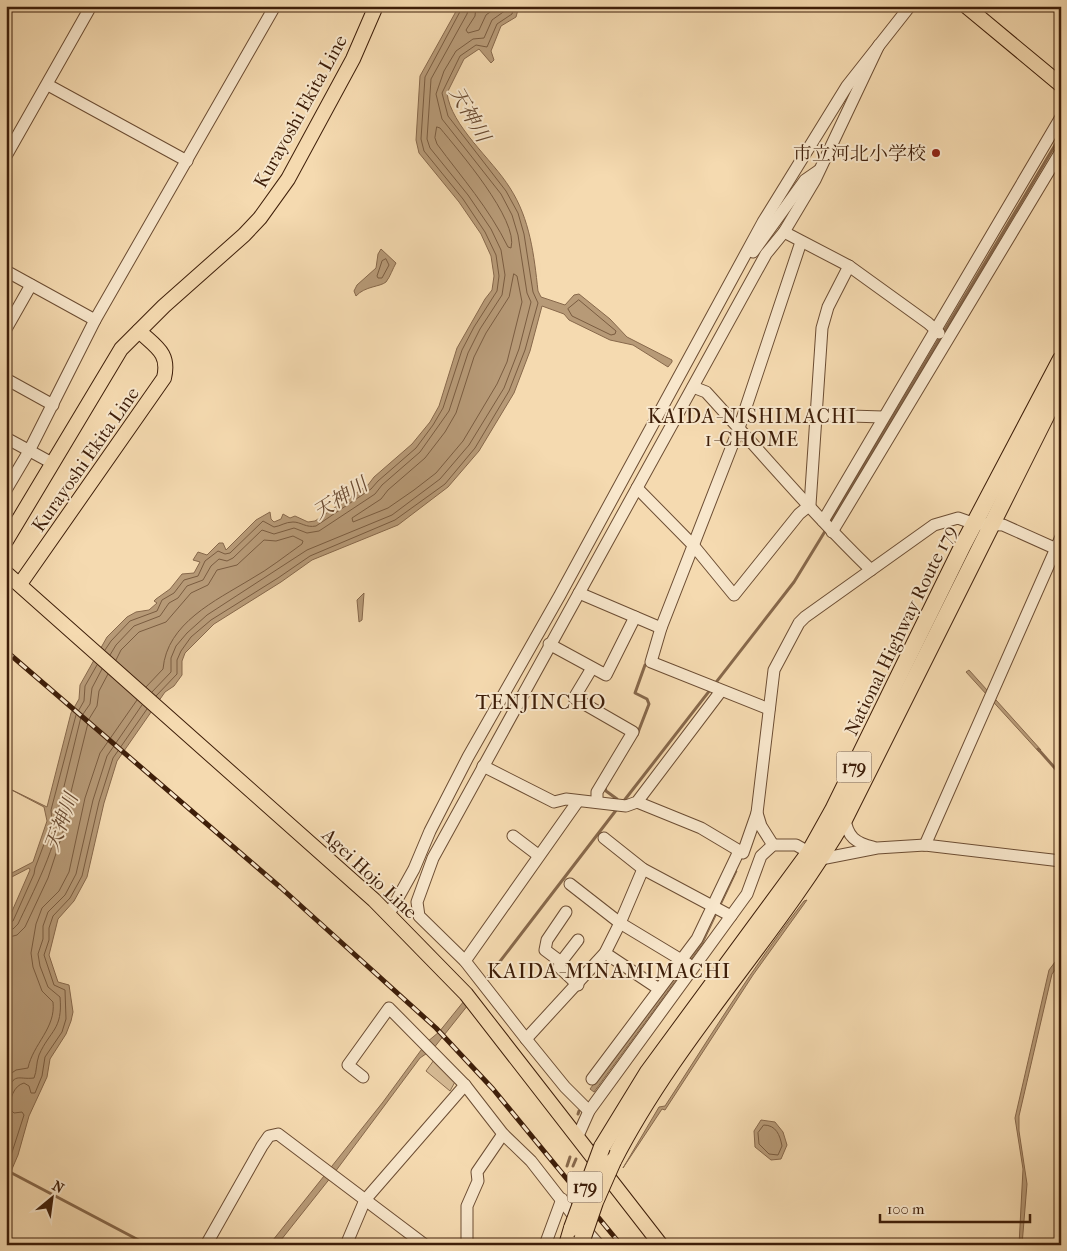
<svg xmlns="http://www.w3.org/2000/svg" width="1067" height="1251" font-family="'IM FELL French Canon','Noto Serif JP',serif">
<rect width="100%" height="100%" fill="#f5dab0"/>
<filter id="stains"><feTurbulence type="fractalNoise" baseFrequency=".004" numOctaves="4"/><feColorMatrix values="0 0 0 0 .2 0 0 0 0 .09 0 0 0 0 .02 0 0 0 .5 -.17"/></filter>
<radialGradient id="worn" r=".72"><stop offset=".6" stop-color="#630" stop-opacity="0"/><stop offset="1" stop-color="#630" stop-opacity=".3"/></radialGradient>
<polygon fill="#d6ba94" stroke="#8a6c4e" points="434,1060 456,1080 450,1091 426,1071"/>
<g fill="#b79a77" stroke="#87684b">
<path d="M459 6H519L516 17 501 26 491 51 494 60 491 63 479 49 464 59 447 93C451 126 492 159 510 188 530 219 534 255 538 291L541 297 565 305 574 295 579 294 610 319 627 337 672 360V362L668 367 633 345 610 340 569 320 564 314 542 306 530 351 514 393 479 451 448 487 398 525 312 560 281 582 214 624 185 653 182 661V675L174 686 165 692 117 761 104 803 87 877 74 901 58 919 49 955 58 982 69 985 73 1012 71 1021 66 1034 50 1059 47 1077 29 1116 18 1155 6 1183V925L30 870 29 868 6 880V876L33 862 47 821 44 807 6 787 47 807 71 713 79 699 80 685 107 637 127 617 136 612 149 610 157 603 154 601 156 599 170 589 182 574 194 573 200 562 193 560 198 552 207 555 219 543H223L226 550 256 520 270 512 271 519 274 522 281 519 283 514 290 518 295 516 308 522 315 521 368 485 374 477 412 444 430 422 439 406 457 348 485 299 492 290 494 276 491 256 481 234 459 202 419 153 416 140 420 76Z"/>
<path d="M381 249 396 263C393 268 390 277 386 282 380 287 365 286 356 296L354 291 357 285 376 268 378 254Z"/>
<polygon points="364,593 362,620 359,622 357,600"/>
<polygon points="969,670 1041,750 1039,752 966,672"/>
<polygon points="734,870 737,871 703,943 594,1092 590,1089 652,1005"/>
<path d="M807 900 753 975 665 1110 662 1109 623 1168 659 1107 665 1106C710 1037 753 966 804 901Z"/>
<polygon points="1061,954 1061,962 1052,974 1019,1116 1019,1131 1027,1184 1022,1245 1019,1245 1023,1169 1015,1118 1049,970"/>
<polygon points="464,1001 468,1005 433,1049 420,1058 335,1172 277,1245 269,1245 383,1102 427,1042 439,1032"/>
<polygon points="761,1120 775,1122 783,1132 787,1145 781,1159 771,1160 755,1147 754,1131"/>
</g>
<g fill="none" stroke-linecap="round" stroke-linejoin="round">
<g stroke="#7a5c40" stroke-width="1">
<polyline points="476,6 475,16 466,30 468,33 479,30 486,15 498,6"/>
<path d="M437 127 440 128C458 150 519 220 511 248L508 247C489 208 462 178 437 144L435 138Z"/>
<polygon points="386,259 389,265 382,278 378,278 377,276 382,261"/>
<polygon points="514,274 517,276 522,302 507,362 497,384 463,441 436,473 414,490 388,508 353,522 352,518 381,499 388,490 425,458 445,432 456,413 474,357 486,333 509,297"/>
<polygon points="579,300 616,331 615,334 611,335 572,316 568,309"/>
<path d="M105 650 111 641 130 621 157 611 162 600 174 593 184 580 198 576 205 561 218 551 225 554 230 553 263 521 274 527C281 526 285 522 293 522 301 522 306 528 316 526L371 489 378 481 416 448 433 425 443 408 462 350 474 327 497 291 499 276 496 255 485 232 463 199 424 151 421 139 425 77 463 6"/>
<polyline points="110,655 116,645 134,626 160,616 169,603 178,598 187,586 203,580 211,566 219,559 227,561 233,558 262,530 274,534 294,528 307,533 319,531 375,494 382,485 420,452 449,411 468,353 480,329 502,295 505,275 501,250 491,229 468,195 430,148 427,139 431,79 467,14 469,6"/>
<path d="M116 660 121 650 139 632 166 622 191 593 208 585 217 570 237 565 264 540 276 541 293 536 303 541 302 544C285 556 269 569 251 579 215 601 167 623 163 669L146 687"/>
<polyline points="152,692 171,672 171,658 176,646 187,633 207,615 307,550 392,515 440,479 469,445 504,388 519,349 531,302 527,293 518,235 512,215 501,194 442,119 436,94 444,71 456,51 473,39 484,38 492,20 506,10 507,6"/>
<polyline points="156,696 177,674 177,660 181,651 191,637 211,620 278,578 310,556 395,520 445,484 475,448 509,391 525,350 538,303 533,292 524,234 518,213 506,191 448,116 442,93 460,56 476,45 487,47 497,24 512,14 514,6"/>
<polyline points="6,924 13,921 34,874 35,868 52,823 51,810 76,715 84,701 85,686 97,665"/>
<path d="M6 930 13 929 18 924C30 898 62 838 58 811L81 717 90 704 92 688 102 669"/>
<polyline points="6,938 17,935 25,927 48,878 65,826 66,812 89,719 97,706 99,691 108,674"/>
<path d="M6 1077 16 1070 28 1068C33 1044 56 1028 53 1002L42 991 33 967 31 953 36 924 42 908 59 891 69 872 85 798 100 753 137 700"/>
<path d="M6 1094C15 1071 17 1080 34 1078 37 1071 36 1063 39 1055 50 1030 63 1030 60 997L48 987 40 966 38 954 43 939V926L48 912 65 895 76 874 93 800 107 756 142 705"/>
<path d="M764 1125C776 1125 780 1135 782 1146L778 1155 769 1154 759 1144 758 1133Z"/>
<path d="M6 1171 24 1115 22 1112 14 1113 10 1109C10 1099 13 1086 24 1083L29 1086 31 1093H35L42 1076 45 1057 62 1032 66 1019 65 990 54 985 44 955 49 940V928L53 916 70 898 82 876 99 802 113 758 147 709"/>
</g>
<g stroke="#87684b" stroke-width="3">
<polyline points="830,523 1061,135"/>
<polyline points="637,735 649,704 647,699 635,693 645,665"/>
<polyline points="1038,749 1061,775"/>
<polyline points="605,787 606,791 617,799"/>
<polyline points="623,802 794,582 827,528"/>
<polyline points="488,977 617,809"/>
<polyline points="578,1114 579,1111"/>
<polyline points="567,1166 570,1157"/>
<polyline points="573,1166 576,1159"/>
<polyline points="6,1170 148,1245"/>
</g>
<g stroke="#6c4d33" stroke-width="13">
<g id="minor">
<polyline points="48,85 187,161"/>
<polyline points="6,156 91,6"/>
<polyline points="784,232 849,266 928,323 939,333"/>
<polyline points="753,252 805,180 818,171"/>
<polyline points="6,271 95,320"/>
<polyline points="6,329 31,285"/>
<polyline points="6,379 53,405"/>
<path d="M693 387 706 392C761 452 813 514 871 570"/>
<polyline points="817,415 883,417"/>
<polyline points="6,438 52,463"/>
<polyline points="637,488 693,545 734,595 799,514 810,505 822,328 828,307 849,266"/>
<polyline points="6,490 29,451 95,320 275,6"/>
<polyline points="823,521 1061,117"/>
<polyline points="832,532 1061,151"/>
<polyline points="579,593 661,628"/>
<polyline points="549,644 606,675 635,617"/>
<polyline points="592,668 574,698 633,732 597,792 597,802"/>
<polyline points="769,709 651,662 661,628 739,428 801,242"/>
<polyline points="483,766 554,802 566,799 626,806 637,802 721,691"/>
<polyline points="637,802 701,828 743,853 757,813"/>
<path d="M845 818C847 837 856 843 873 847"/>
<polyline points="513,836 538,855"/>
<polyline points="604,838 643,869 731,916"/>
<polyline points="773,845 761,826 757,813 774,670 799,623 805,617 934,525 958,518 975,524 1003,525 1061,551"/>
<polyline points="925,845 1061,537"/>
<polyline points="570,884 620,923 688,964"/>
<polyline points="566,912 547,940 545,950 561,962 559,967 578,985"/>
<polyline points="389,914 414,869 430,831 468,757 560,595 763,222 847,86 910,6"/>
<polyline points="605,953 659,989"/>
<polyline points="465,961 578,801"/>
<polyline points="561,962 578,940"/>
<polyline points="526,1039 605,953 620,923 643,869"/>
<polyline points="363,1077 348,1065 389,1008 465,1085"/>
<polyline points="592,1079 697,939 739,851"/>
<polyline points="589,1111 565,1087 526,1039 465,961 419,916 417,902 433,858 766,254 784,232 815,180 879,45"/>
<polyline points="577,1138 589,1111 747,894 761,856 773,845 796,845 821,859 877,848 925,845 1061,861"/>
<polyline points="206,1245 262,1146 269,1136 278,1134 425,1245"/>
<polyline points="346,1245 365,1200 465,1085 503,1134 531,1161 573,1215 599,1245"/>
<polyline points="467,1245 467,1206 478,1181 477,1172 503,1134"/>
<polyline points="545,1245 562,1199"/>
</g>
</g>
<g stroke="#3e1e09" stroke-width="16">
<g id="major">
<polyline points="966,6 1061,85"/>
<polyline points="6,541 121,349 164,306 244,235 260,218 288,179 353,59 376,6"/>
<polyline points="6,573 374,900 466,994 661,1245"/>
<path d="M20 584 164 378C170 353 156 347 139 331"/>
</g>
</g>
<g stroke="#3e1e09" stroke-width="18">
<g id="highway">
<polyline points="602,1147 648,1072 809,853 833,810 963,545 1061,359"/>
<path d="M613 1161C676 1038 775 938 845 818L1061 386"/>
<polyline points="567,1245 572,1228"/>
</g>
</g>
<use href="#minor" stroke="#f8e7cc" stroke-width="11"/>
<use href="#major" stroke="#f5dab0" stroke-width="14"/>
<use href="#highway" stroke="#f5dab0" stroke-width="16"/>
<g stroke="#3e1e09" stroke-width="5">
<polyline id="rail" points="6,651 280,887 436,1028 493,1089 621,1245"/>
</g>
<use href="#rail" stroke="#f8e7cc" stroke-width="3" stroke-dasharray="9" stroke-linecap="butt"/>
<g stroke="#3e1e09" stroke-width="18" stroke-linecap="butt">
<g id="highway-bridge">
<polyline points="572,1228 602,1147"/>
<polyline points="582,1240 595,1202 613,1161"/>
</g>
</g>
<use href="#highway-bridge" stroke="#f5dab0" stroke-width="16"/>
</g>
<circle fill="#8f2418" stroke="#f8e7cc" stroke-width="2" cx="936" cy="153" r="5"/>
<g text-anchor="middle" stroke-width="4" stroke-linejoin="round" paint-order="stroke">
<g fill="#f8e7cc" stroke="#765a44" stroke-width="1">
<rect x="836.5" y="751.5" width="35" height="31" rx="4"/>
<rect x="567.5" y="1171.5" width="35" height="31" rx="4"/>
</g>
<g font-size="18" font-weight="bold" fill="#3e1e09">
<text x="854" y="773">179</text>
<text x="585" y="1193">179</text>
</g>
<g font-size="19" fill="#3e1e09" stroke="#f8e7cc">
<text transform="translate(300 111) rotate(-61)" y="7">Kurayoshi Ekita Line</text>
<text transform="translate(85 459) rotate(-55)" y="7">Kurayoshi Ekita Line</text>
<text transform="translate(900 630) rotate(-64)" y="7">National Highway Route 179</text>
<text transform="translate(370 873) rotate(43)" y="7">Agei Hojo Line</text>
</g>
<g font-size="19" fill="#3e1e09" stroke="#f8e7cc" text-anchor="end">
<text x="926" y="160">市立河北小学校</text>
</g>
<g font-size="20" font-style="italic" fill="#684930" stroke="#f8e7cc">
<text transform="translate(470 114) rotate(60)" y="7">天神川</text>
<text transform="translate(340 498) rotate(-32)" y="7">天神川</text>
<text transform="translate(61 822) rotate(-69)" y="7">天神川</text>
</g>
<g font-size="20" letter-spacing="1" fill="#3e1e09" stroke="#f8e7cc">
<text x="752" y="423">KAIDA-NISHIMACHI<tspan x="752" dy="23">1-CHOME</tspan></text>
</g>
<g font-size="21" letter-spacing="1" fill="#3e1e09" stroke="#f8e7cc">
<text x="541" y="709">TENJINCHO</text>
<text x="609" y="978">KAIDA-MINAMIMACHI</text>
</g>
</g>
<rect width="1067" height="1251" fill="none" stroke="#f5dab0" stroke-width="25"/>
<rect x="8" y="8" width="1052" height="1236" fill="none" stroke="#3e1e09" stroke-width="2.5"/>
<rect x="12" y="12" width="1042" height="1226" fill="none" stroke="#3e1e09"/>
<g transform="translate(52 1198) rotate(29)" stroke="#f8e7cc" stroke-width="4" paint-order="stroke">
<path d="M0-4L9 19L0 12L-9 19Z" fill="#3e1e09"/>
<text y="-8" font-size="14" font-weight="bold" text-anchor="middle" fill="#3e1e09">N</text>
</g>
<path d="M880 1214v8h150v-8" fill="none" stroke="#3e1e09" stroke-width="2.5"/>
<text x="887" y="1214" font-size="15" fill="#3e1e09" stroke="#f8e7cc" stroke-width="4" paint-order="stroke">100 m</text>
<rect width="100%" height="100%" filter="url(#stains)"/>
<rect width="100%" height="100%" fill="url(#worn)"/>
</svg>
